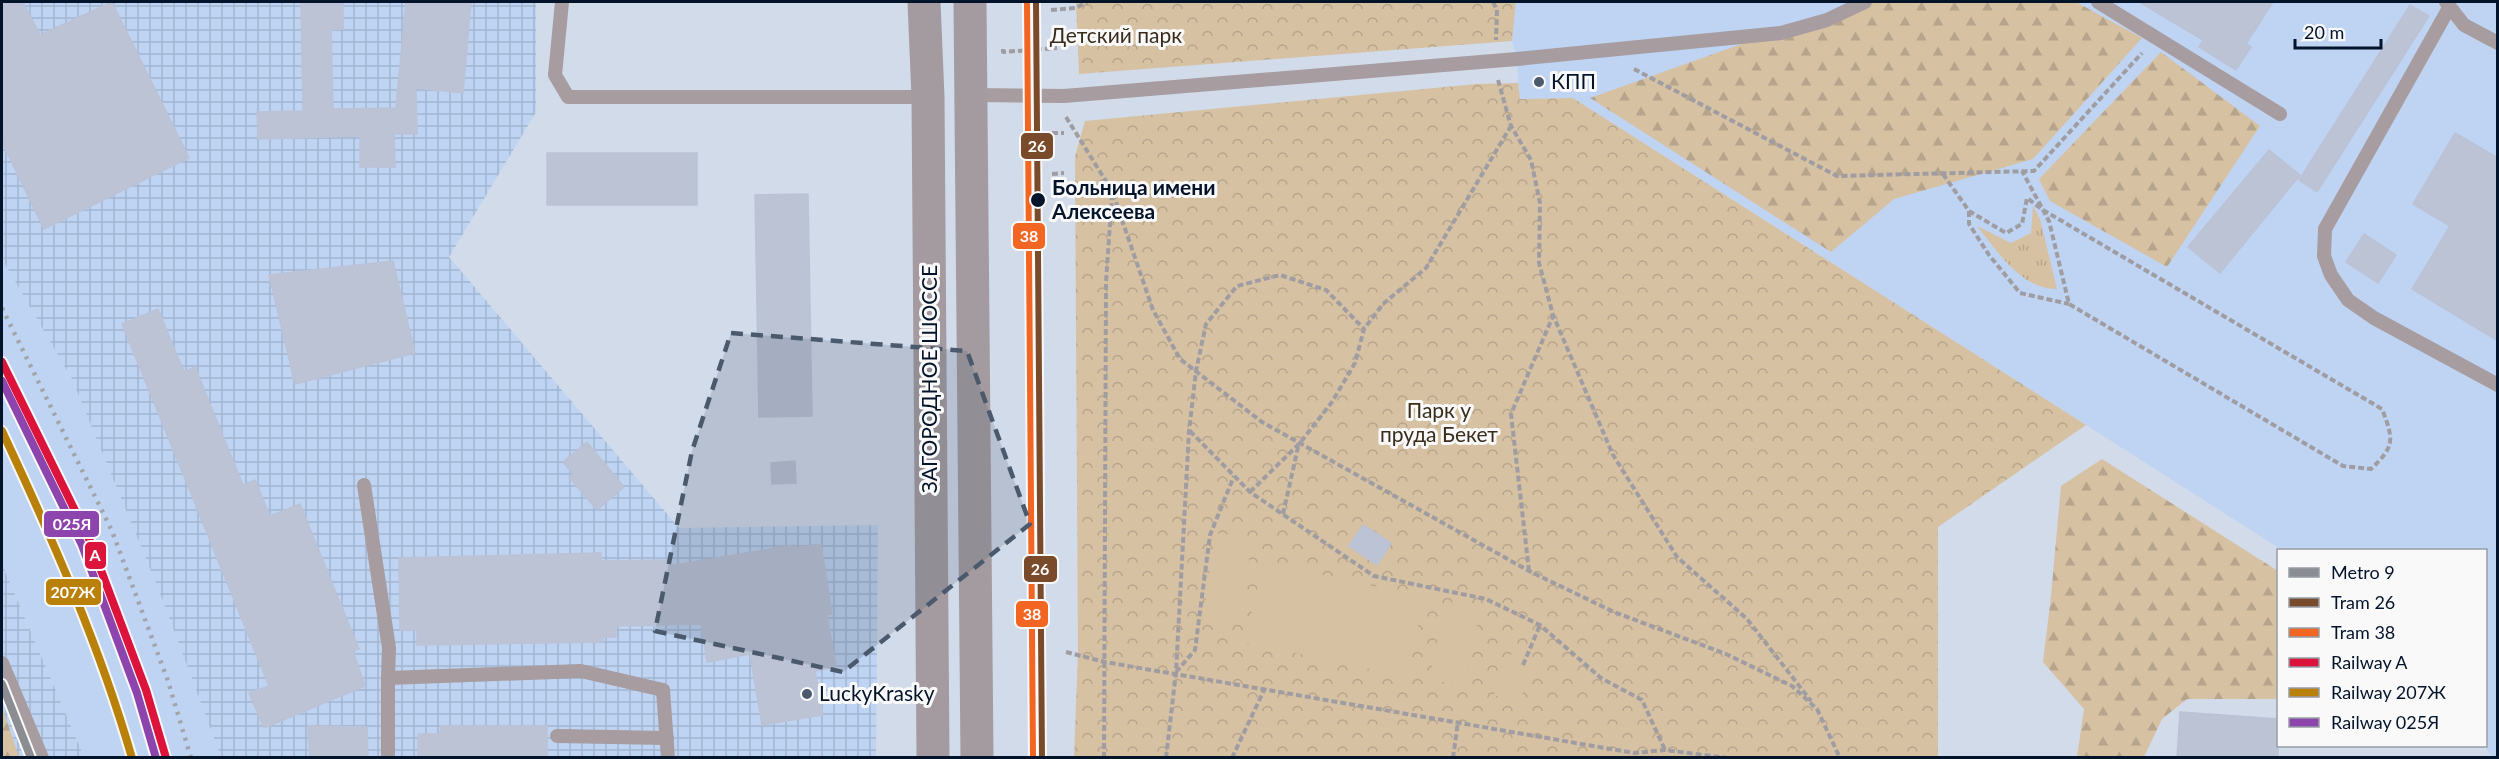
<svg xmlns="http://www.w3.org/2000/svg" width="2499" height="759" font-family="Lato,sans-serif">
<defs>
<pattern id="industrial-grid" width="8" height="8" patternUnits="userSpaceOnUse" patternTransform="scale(1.5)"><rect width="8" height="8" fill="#bfd4f2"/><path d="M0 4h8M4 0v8" fill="none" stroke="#a2b5d0"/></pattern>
<pattern id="grass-tufts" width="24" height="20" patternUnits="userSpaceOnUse" patternTransform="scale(1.5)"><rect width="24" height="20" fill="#d6c1a3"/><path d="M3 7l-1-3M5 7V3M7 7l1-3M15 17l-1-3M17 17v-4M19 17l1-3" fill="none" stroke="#b6a58c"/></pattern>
<pattern id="forest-firs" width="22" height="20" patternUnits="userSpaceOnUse" patternTransform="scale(1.5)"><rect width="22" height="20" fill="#d6c1a3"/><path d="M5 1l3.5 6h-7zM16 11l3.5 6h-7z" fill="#b6a58c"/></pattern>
<pattern id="park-crowns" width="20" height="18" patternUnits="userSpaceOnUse" patternTransform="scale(1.5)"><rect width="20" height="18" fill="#d6c1a3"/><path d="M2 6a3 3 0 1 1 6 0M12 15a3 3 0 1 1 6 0" fill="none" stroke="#b6a58c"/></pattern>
</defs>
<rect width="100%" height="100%" fill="#d2dbea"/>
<g fill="#bfd4f2">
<polygon points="1516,2 2497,2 2497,757 2491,757 2485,746 2486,550 2282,550 1573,98 1519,99 1517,59 1512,41"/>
<polygon points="2,259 72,379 160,593 221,757 84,757 2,564"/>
</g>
<g fill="url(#industrial-grid)">
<polygon points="2,2 536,2 536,112 449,257 679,528 878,525 876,757 221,757 160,593 72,379 2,259"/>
<polygon points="2,564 84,757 2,757"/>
</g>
<path fill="url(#grass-tufts)" d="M2033 206 2040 219 2057 289C2022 290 1997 251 1977 226L2011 243 2031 233Z"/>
<g fill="url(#forest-firs)">
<polygon points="1859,2 2076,2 2142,38 2033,159 1894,199 1831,252 1590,98"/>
<polygon points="2161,52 2260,126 2167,267 2050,201 2039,179"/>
<polygon points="2102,459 2278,571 2278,699 2187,699 2162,719 2144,757 2077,757 2084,709 2043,662 2051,596 2061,486"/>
<polygon points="2,707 19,757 2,757"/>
</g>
<g fill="url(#park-crowns)">
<polygon points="1076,2 1516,2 1512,41 1079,74"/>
<polygon points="1518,83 1520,99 1573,98 2086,425 1938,527 1938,757 1074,758 1078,653 1075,156 1085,121 1477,84"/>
</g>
<g fill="#d6c1a3">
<polygon points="1215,533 1252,538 1240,625 1203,620"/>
<polygon points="1263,562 1424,597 1407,677 1245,642"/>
<polygon points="1446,601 1481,608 1464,686 1429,679"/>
<polygon points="1506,653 1532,660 1520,702 1494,695"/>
</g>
<g fill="#bcc3d5" stroke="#bcc2d6" stroke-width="1.5">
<polygon points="2,2 23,2 40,35 112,2 189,158 44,229 2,142"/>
<polygon points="301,2 343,2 343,29 331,29 333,109 396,108 406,2 471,2 463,93 416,88 417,134 394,134 395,167 360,167 360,136 258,139 257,112 303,111"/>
<polygon points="2139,2 2273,2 2246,44 2251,47 2236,70 2199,47 2203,40"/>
<polygon points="2410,5 2429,16 2317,192 2299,180"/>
<polygon points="2455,133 2498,158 2498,341 2412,289 2450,226 2413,204"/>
<polygon points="2269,150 2300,175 2220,273 2188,247"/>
<rect x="547" y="153" width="150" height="52"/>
<polygon points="808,194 812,416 759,417 755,195"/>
<polygon points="2364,234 2396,255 2378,283 2346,262"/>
<polygon points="393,261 415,353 295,384 269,275"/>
<polygon points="158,309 184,372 195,367 243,485 255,480 270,516 300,504 359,649 353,651 365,686 264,728 249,693 269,686 122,324"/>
<polygon points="587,442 624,487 597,510 569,477 573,474 563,462"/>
<polygon points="795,461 796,483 772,484 771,463"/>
<polygon points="1363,525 1391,543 1377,565 1349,546"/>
<polygon points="821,544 832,614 827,615 836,667 815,671 823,715 762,725 750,654 707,662 701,624 616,626 616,637 603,637 603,642 417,645 417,630 400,630 399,558 601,553 601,561 668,560 668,566 794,545 794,548"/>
<polygon points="2180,712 2278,719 2278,758 2177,758"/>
<polygon points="308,726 367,727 368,758 310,758"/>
<polygon points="441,726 547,726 547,758 418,758 418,734 440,734"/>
</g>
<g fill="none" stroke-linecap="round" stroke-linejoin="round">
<g stroke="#a09da2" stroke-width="4" stroke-dasharray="6 3" stroke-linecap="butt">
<polyline points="1493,2 1497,10 1496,40"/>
<polyline points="1051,10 1076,8 1087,2"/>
<polyline points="1003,49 1003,52 1057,48"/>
<polyline points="1634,69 1837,176 2034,171 2142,53"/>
<polyline points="1498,80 1511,126 1531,160 1540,203 1539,263 1553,315 1613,455 1677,557 1747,619 1811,701"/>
<polyline points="1066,117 1112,191 1153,310 1180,359 1262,422 1529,571 1614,612 1726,654 1792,686 1818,710"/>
<polyline points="1052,133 1064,133"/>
<polyline points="1052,174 1064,173"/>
<path d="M1943 174 1969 211 2006 233 2022 224 2027 198 2043 210 2382 409C2394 440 2395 446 2371 469L2343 466 2069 304 2049 221 2022 171"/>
<polyline points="1969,211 1969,224 1989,255 2020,293 2069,304"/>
<polyline points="1190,431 1250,492 1374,576 1486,599 1540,625 1601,678 1642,700 1665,750"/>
<polyline points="1250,492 1300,443 1332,402 1355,363 1364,329 1383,304 1426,268 1511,126"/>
<polyline points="1283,514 1299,443"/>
<polyline points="1529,571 1511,414 1553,316"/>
<polyline points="1066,652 1105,662 1634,753 1665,750 1728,758"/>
<polyline points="1523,665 1540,625"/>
<polyline points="1176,672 1195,650 1210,535 1234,476"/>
<polyline points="1817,709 1840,758"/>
<polyline points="1104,758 1106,282 1112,195"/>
<polyline points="1166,758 1176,672 1189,431 1196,371 1206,324 1237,286 1280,275 1326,290 1364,329"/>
<polyline points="1232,758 1265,688"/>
<polyline points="1453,758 1458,722"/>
</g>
<g stroke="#a79c9f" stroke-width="14">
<polyline points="562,2 555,75 568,97 928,97"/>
<polyline points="2098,2 2280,114"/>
<polyline points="2446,2 2464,25 2498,43"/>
<polyline points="2449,8 2325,229 2324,256 2331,275 2348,300 2374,318 2498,385"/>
<polyline points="972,95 1064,96 1517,59 1781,33 1827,20 1865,2"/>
<polyline points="364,485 389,648 388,678 581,671 663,690 668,758"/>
<polyline points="2,663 42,758"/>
<polyline points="557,736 667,738"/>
<polyline points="388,758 388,678"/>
</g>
<g stroke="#a49ba0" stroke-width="33">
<polyline points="924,2 928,97 933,758"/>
<polyline points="970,2 977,758"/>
</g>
<polyline stroke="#a3a4ab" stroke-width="4.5" stroke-dasharray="3 6" stroke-linecap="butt" points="2,308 112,531 168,681 191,758"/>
<g stroke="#f9f9f9" stroke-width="12">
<polyline id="rail-1" points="2,362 90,541 146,690 166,758"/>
</g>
<g stroke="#f9f9f9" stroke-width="12">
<path id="rail-2" d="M2 431C52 538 99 644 132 758"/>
</g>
<g stroke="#f9f9f9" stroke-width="12">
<polyline id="rail-3" points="2,381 82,545 137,693 156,758"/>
</g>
<use href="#rail-1" stroke="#dc143c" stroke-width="8"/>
<use href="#rail-2" stroke="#ba810a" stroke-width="8"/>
<use href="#rail-3" stroke="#8e44ad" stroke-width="8"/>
<g stroke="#f9f9f9" stroke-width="10">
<polyline id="tram-1" points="1036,2 1042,758"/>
</g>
<g stroke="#f9f9f9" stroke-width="10">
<polyline id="tram-2" points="1027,2 1033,758"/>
</g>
<use href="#tram-1" stroke="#7a4b2a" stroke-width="6"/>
<use href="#tram-2" stroke="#f26522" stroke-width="6"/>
<g stroke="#f9f9f9" stroke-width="12">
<polyline id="metro-1" points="2,684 31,758"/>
</g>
<use href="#metro-1" stroke="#8b8d92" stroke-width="8"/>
</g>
<path fill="#4b596d" fill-opacity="0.2" stroke="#4b596d" stroke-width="4.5" stroke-dasharray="12 8" stroke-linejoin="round" d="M731 333 967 351 1030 524 843 672 655 631 692 451Z"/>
<g fill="#4b596d" stroke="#f9f9f9" stroke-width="2">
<circle cx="1539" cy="82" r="6"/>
<circle cx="807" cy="694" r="6"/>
</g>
<circle fill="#03132a" stroke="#f9f9f9" stroke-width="2" cx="1038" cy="200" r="8"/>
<g text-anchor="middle" stroke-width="6" stroke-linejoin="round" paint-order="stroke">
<g font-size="21" fill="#392c1b" stroke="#f9f9f9">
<text x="1116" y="43">Детский парк</text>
<text x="1439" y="418">Парк у<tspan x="1439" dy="24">пруда Бекет</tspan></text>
</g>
<g font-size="21" fill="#03132a" stroke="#f9f9f9" text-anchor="start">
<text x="1551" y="89">КПП</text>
<text x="819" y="701">LuckyKrasky</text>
</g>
<g font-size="21" font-weight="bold" fill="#03132a" stroke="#f9f9f9" text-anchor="start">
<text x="1052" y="195">Больница имени<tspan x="1052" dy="24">Алексеева</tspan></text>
</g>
<g font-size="21" fill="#03132a" stroke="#f9f9f9">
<text transform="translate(930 379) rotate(-90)" y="7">ЗАГОРОДНОЕ ШОССЕ</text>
</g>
</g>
<g stroke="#f9f9f9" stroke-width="2">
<rect x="1020" y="132" width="34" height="28" rx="6" fill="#7a4b2a"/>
<rect x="1012" y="222" width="34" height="28" rx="6" fill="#f26522"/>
<rect x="43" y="510" width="57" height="28" rx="6" fill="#8e44ad"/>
<rect x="84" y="541" width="23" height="29" rx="6" fill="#dc143c"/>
<rect x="1023" y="555" width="35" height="28" rx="6" fill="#7a4b2a"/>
<rect x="45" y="578" width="57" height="28" rx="6" fill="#ba810a"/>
<rect x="1015" y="600" width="34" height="28" rx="6" fill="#f26522"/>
</g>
<g font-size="16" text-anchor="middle" font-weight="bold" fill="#fff">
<text x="1037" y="152">26</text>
<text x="1029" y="242">38</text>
<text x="72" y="530">025Я</text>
<text x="95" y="561">A</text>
<text x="1040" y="575">26</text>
<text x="73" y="598">207Ж</text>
<text x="1032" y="620">38</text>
</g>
<rect width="2499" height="759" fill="none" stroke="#03132a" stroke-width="6"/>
<rect x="2277" y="549" width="210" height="198" fill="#f9f9f9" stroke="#979da6" stroke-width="1.5"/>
<rect x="2289" y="568" width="30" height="9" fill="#8b8d92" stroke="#979da6" stroke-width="1.5"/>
<text x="2331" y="579" font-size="18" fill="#03132a">Metro 9</text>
<rect x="2289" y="598" width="30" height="9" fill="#7a4b2a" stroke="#979da6" stroke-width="1.5"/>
<text x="2331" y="609" font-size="18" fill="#03132a">Tram 26</text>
<rect x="2289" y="628" width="30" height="9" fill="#f26522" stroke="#979da6" stroke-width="1.5"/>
<text x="2331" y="639" font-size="18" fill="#03132a">Tram 38</text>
<rect x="2289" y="658" width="30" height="9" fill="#dc143c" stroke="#979da6" stroke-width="1.5"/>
<text x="2331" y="669" font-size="18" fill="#03132a">Railway A</text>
<rect x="2289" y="688" width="30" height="9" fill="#ba810a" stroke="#979da6" stroke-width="1.5"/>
<text x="2331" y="699" font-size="18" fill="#03132a">Railway 207Ж</text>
<rect x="2289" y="718" width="30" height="9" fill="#8e44ad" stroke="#979da6" stroke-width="1.5"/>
<text x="2331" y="729" font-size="18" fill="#03132a">Railway 025Я</text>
<path d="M2295 39v9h86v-9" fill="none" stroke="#03132a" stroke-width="3"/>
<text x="2304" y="39" font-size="18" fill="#03132a" stroke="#f9f9f9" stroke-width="4.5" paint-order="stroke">20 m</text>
</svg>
